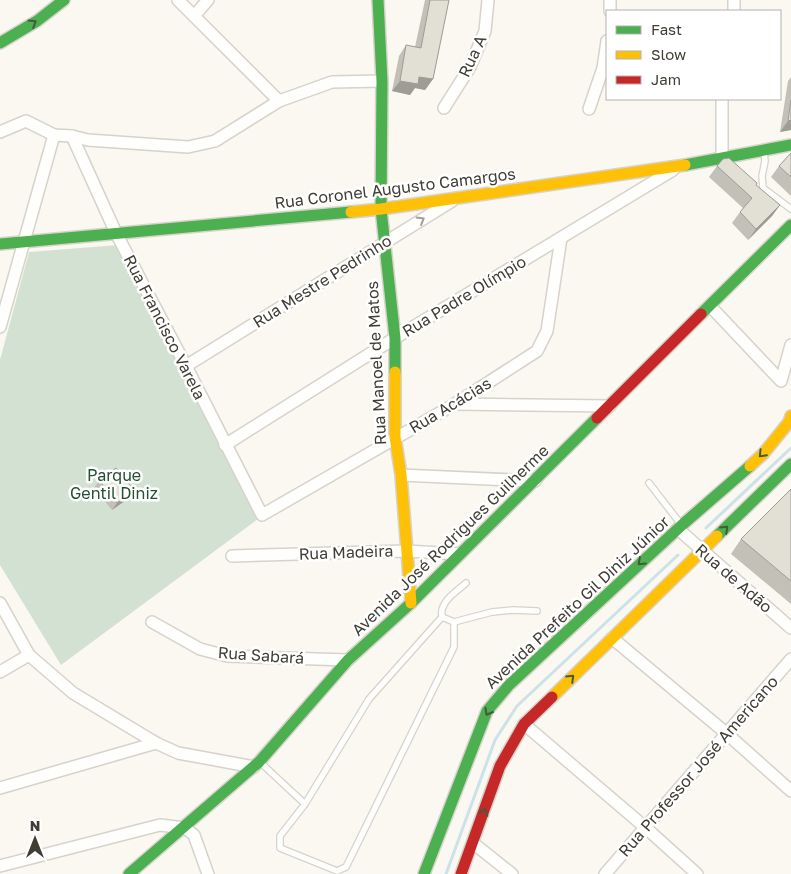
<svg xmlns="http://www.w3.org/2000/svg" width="791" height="874" font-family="'Golos Text',sans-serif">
<rect width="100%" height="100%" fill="#faf8f0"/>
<polygon fill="#d3e1d2" points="119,245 258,519 61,665 0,565 0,360 29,252"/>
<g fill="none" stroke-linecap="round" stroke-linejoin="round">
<g stroke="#cae2e8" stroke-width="3">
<polyline points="706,528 791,448"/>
<polyline points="446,874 495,740 517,706 678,555"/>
</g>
<g stroke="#d6d3cb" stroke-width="8">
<g id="lane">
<polyline points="764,153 765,161 762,176 763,188 791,209"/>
<polyline points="649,483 680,523"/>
<path d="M442 617C439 602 455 593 466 583"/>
<polyline points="454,622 492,612 513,610 537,611"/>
<polyline points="261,763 305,804 369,699 442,617 454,622 454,647 346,867 337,871 280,848 280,836 305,804"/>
</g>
</g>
<g stroke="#d6d3cb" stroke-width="14">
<g id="street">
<polyline points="178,0 279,101"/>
<polyline points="610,11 610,0"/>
<polyline points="734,11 734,0"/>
<polyline points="194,16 208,0"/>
<polyline points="444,108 470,67 485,31 488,0"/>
<polyline points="589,109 603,68 607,41"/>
<polyline points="0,132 26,121 54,135 72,136 88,140 188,147 215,141 279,101 332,82 382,81"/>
<polyline points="72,136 116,233 186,366 262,515 455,404 537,351 547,331 561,238"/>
<polyline points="722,159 722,99"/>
<polyline points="710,306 781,381 791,345"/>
<polyline points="0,327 54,135"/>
<polyline points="186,366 452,201"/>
<polyline points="455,404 610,406"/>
<polyline points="225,445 395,338 673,170"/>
<polyline points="401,475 535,481"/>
<polyline points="678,529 791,628"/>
<polyline points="232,556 406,551 460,554"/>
<polyline points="0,603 29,655 73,693 156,743 178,753 254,767"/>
<polyline points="152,622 200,649 227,656 348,660"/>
<polyline points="612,638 726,733 791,791"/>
<polyline points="0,672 29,655"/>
<polyline points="524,724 646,828 697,874"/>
<polyline points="0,788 156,743"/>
<polyline points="473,843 512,874"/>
<polyline points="0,866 160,825 185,828 194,835 208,874"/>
<polyline points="605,874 791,659"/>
</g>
</g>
<g stroke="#d6d3cb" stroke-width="14">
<g id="fast">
<polyline points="378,0 382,81 381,209 395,338 395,372"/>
<polyline points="0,43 37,21 64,0"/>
<polyline points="685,165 791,145"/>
<polyline points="0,244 351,212"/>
<polyline points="701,314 791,225"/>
<polyline points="717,536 791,464"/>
<polyline points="129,874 259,762 348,660 411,603 597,418"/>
<polyline points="424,874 487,711 509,685 682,525 750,466"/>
</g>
</g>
<g stroke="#d6d3cb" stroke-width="14">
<g id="slow">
<polyline points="351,212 381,209 685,165"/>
<polyline points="395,372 395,437 401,475 411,603"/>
<polyline points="750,466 763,454 789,422 791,416"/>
<polyline points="552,697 717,536"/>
</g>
</g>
<g stroke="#d6d3cb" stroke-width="14">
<g id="jam">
<polyline points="597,418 701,314"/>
<polyline points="461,874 500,766 524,724 552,697"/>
</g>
</g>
<use href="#lane" stroke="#fefefd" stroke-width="5.5"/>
<use href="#street" stroke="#fefefd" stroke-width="11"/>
<use href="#fast" stroke="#4caf50" stroke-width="11"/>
<use href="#slow" stroke="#ffc107" stroke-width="11"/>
<use href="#jam" stroke="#c62828" stroke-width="11"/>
</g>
<g fill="#c2c0b7">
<polygon points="425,0 449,0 433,79 425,90 415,88 410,95 392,91 399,56 406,45 415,47"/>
<polygon points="791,77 791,130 780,132 788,81"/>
<polygon points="791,153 791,196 771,177 779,166"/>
<polygon points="717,166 756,185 780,205 772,216 748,240 732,223 743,208 709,177"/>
<polygon points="99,480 134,490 129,498 112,510 94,488"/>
<polygon points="791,489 791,604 731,554 741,539"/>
</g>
<g fill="#9e9c95">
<polygon points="419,77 433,79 425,90 415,88 410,95 392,91 400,81"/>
<polygon points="791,120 791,130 780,132 788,121"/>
<polygon points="780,205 772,216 748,240 756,229"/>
<polygon points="134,490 129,498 112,510 117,503"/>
</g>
<g fill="#e2dfd5" stroke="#9e9c95">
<polygon points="430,0 449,0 433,79 419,77 418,84 400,81 406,45 421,48"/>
<polygon points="791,100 791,120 788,121"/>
<polygon points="791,153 791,177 779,166"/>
<polygon points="729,158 757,183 756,185 780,205 756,229 740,212 752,198 717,166 723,159"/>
<polygon points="116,468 134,490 117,503 99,480"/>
<polygon points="791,489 791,581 741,539"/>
</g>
<defs><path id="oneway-chevron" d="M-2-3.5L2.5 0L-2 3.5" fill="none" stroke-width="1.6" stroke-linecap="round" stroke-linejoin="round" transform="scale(1.25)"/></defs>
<g stroke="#435a3b">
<use href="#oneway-chevron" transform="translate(33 23) rotate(-32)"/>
<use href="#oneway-chevron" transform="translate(762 454) rotate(134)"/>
<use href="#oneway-chevron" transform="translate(725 529) rotate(-44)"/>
<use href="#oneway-chevron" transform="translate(641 562) rotate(137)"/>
<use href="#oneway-chevron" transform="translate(571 678) rotate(-44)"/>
<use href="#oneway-chevron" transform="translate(488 712) rotate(120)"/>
<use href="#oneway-chevron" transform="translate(484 812) rotate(-71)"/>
</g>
<use stroke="#9f9e98" href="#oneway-chevron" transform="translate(421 220) rotate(-31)"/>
<g text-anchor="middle" stroke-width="5" stroke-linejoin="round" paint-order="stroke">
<g font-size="16" fill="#403d34" stroke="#fff">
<text transform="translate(472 56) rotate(-65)" y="6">Rua A</text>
<text transform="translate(395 188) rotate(-7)" y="6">Rua Coronel Augusto Camargos</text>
<text transform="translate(322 281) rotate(-32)" y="6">Rua Mestre Pedrinho</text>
<text transform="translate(464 296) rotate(-31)" y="6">Rua Padre Olímpio</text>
<text transform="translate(165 327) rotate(63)" y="6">Rua Francisco Varela</text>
<text transform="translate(376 363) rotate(-93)" y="6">Rua Manoel de Matos</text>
<text transform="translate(450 405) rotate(-31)" y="6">Rua Acácias</text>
<text transform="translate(450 540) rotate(-44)" y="6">Avenida José Rodrigues Guilherme</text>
<text transform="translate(346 552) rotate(-2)" y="6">Rua Madeira</text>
<text transform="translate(734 578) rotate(41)" y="6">Rua de Adão</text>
<text transform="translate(577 602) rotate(-43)" y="6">Avenida Prefeito Gil Diniz Júnior</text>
<text transform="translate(261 655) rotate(4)" y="6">Rua Sabará</text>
<text transform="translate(698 766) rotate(-49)" y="6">Rua Professor José Americano</text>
</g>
<g font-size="16" fill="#224e31" stroke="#fff">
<text x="114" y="481">Parque<tspan x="114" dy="18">Gentil Diniz</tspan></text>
</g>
</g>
<rect x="606" y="10" width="175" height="90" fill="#ffffff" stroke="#b3b1ae"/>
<rect x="616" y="26" width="25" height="8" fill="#4caf50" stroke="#b3b1ae"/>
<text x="651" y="35" font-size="15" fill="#403d34">Fast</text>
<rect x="616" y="51" width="25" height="8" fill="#ffc107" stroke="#b3b1ae"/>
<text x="651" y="60" font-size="15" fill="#403d34">Slow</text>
<rect x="616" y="76" width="25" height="8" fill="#c62828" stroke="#b3b1ae"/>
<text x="651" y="85" font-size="15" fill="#403d34">Jam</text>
<g transform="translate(35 839)" stroke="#ffffff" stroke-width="4" paint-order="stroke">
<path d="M0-4L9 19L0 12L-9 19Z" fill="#403d34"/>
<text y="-8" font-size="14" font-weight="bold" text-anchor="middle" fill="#403d34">N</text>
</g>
</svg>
